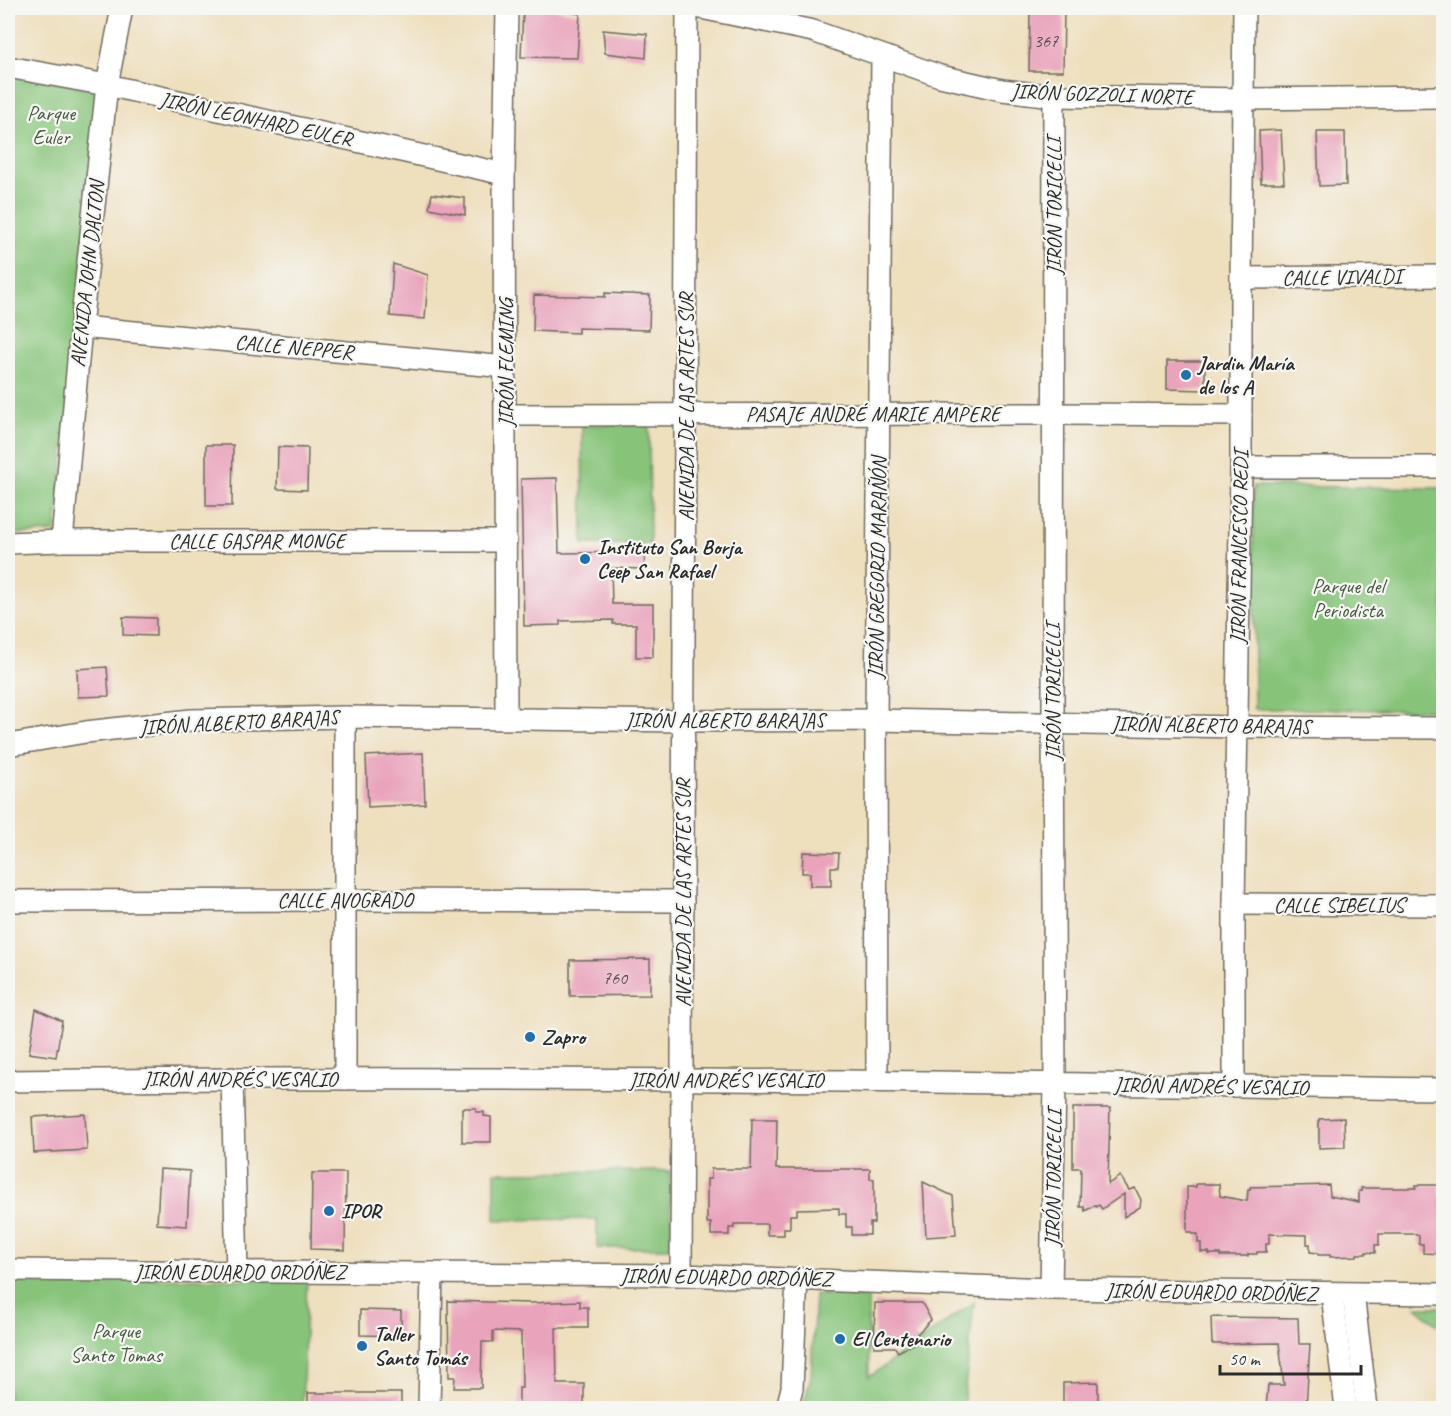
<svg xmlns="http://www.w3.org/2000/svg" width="1451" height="1416" font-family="Caveat,sans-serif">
<rect width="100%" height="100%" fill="#f6f6f2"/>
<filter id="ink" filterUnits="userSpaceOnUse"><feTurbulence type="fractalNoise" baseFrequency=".0167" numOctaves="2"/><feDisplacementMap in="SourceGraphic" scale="12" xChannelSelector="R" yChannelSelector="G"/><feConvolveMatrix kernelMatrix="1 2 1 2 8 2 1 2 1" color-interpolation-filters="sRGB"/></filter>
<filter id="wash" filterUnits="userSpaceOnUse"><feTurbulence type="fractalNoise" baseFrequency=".008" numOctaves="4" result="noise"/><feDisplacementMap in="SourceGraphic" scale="24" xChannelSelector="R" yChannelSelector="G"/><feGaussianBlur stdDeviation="1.35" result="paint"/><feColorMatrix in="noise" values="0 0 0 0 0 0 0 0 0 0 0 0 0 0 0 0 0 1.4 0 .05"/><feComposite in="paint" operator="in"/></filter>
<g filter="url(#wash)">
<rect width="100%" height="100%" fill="#eedfbd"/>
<g fill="#87c47a" stroke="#597852" stroke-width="1.5">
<polygon points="8,73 99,90 56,532 8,534"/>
<polygon points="582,425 649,425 650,544 583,544"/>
<polygon points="1253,486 1443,488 1443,710 1254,709"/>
<polygon points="670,1171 671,1248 597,1248 597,1219 495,1220 495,1172"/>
<polygon points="8,1277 307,1280 302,1408 8,1408"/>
<polygon points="815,1294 868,1297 869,1377 974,1302 963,1408 803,1408 811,1376"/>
<polygon points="1416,1307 1443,1307 1443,1330"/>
</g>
<g id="blocks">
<g fill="#e9a3bb">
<polygon points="523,8 549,8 580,14 577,58 521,57"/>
<polygon points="1030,11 1064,12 1063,71 1029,71"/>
<polygon points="603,30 647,34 646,58 605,53"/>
<polygon points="1281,130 1284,183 1261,183 1259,131"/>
<polygon points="1317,132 1345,132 1346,185 1319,186"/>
<polygon points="432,194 465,198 465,215 429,208"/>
<polygon points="393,264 428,275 425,319 390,316"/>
<polygon points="605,293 650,295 649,330 578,328 578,333 533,331 534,295 605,297"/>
<polygon points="1167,361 1205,361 1205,390 1167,389"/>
<polygon points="206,445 233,445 232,506 206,506"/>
<polygon points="278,447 308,448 307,490 277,489"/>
<polygon points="557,478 559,553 645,552 644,569 611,568 612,604 653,604 653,657 636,657 636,624 613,624 613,620 560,621 560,625 524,626 521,479"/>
<polygon points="123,617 156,618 156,636 123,635"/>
<polygon points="107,667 109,696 78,697 77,669"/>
<polygon points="423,753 425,804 368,807 366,756"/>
<polygon points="803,852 839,853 838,867 831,867 831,886 810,886 810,873 802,873"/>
<polygon points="650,959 650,995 570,996 570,960"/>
<polygon points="36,1009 62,1021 56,1057 29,1053"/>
<polygon points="462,1108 476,1108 476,1112 484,1112 484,1116 491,1117 491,1142 462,1142"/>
<polygon points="1073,1108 1110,1108 1108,1184 1120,1176 1129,1190 1135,1188 1141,1200 1140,1207 1124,1217 1124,1194 1102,1209 1099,1205 1096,1207 1095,1205 1085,1211 1084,1207 1080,1207 1081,1168 1073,1168"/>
<polygon points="85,1114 87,1150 34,1153 32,1117"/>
<polygon points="1344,1118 1345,1147 1319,1148 1319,1119"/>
<polygon points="752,1119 777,1119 776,1169 870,1169 870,1179 874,1179 874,1223 870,1223 870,1235 852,1235 852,1227 846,1227 846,1214 839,1214 839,1208 797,1209 797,1215 790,1215 790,1228 784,1228 784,1235 767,1235 767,1224 734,1224 734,1228 729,1228 729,1235 711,1235 711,1223 707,1223 707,1179 711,1179 711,1169 751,1169"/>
<polygon points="160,1169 190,1171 187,1226 157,1224"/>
<polygon points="312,1173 346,1173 345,1250 311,1249"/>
<polygon points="923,1182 953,1196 956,1235 926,1237"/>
<polygon points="1196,1184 1219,1184 1220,1196 1247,1201 1248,1190 1250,1190 1250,1187 1329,1185 1330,1196 1359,1202 1359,1191 1362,1191 1361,1188 1416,1188 1416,1185 1439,1185 1440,1197 1442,1197 1443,1254 1423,1253 1423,1244 1419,1244 1419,1235 1412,1234 1379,1234 1379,1245 1375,1245 1375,1253 1366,1252 1366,1254 1357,1254 1357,1256 1330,1257 1330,1255 1318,1255 1318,1253 1310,1252 1310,1244 1307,1244 1307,1235 1269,1234 1269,1244 1266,1244 1266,1252 1257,1252 1257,1254 1248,1254 1248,1256 1220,1256 1220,1254 1209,1254 1209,1252 1201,1252 1201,1243 1198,1243 1198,1234 1192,1234 1192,1232 1187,1232 1187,1187 1196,1187"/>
<polygon points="448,1301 530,1303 580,1301 580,1307 588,1307 588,1328 556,1328 557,1384 584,1384 584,1406 519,1406 519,1388 522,1388 521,1332 493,1331 493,1342 482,1342 481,1388 454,1388 455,1377 449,1377"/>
<polygon points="875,1303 922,1303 931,1320 915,1336 918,1341 898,1352 895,1347 874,1347"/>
<polygon points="360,1310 401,1311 401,1336 360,1335"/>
<polygon points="1211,1317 1298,1318 1299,1344 1310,1344 1306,1408 1266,1408 1268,1385 1284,1385 1279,1343 1212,1344"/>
<polygon points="1098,1382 1098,1407 1063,1408 1063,1383"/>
<rect x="308" y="1393" width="93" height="15"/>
</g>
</g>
</g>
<g filter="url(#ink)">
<use href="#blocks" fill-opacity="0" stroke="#6f6a5e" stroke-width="1.5"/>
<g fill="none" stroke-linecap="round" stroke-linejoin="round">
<g stroke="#6f6a5e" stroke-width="24">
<g id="minor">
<polyline points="701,8 813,31 940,76 1002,90 1054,96 1244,99 1444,97"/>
<polyline points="8,67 107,85 504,174"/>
<polyline points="1241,278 1444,276"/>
<polyline points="81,327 506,367"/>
<polyline points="506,415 1053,414 1241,415"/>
<polyline points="1241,467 1444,467"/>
<polyline points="62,541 81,327 107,85 122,8"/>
<polyline points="8,543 62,541 506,541"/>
<polyline points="345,717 345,1079"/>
<polyline points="506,718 504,174 507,8"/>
<polyline points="8,745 86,732 191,720 345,717 684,721 876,720 1236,727 1444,728"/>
<polyline points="8,901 345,900 683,901"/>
<polyline points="1234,904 1444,905"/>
<polyline points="232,1078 237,1272"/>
<path d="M8 1081C486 1075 965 1082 1444 1089"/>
<polyline points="877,1081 876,720 882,56"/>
<polyline points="1234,1086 1234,904 1241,467 1241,278 1244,8"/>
<polyline points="8,1270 681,1275 1051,1289 1444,1294"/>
<polyline points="681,1275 687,8"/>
<polyline points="1051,1289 1055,1084 1053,723 1054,96"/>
<polyline points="1332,1294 1346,1408"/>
<polyline points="1353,1294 1367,1408"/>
<polyline points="429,1408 432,1273"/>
<polyline points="787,1408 792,1388 797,1278"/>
</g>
</g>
<use href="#minor" stroke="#fff" stroke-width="21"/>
</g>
</g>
<g fill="#1f6fb2" stroke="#f6f6f2" stroke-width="2">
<circle cx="1186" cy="375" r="6"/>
<circle cx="585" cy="559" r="6"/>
<circle cx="530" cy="1037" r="6"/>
<circle cx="329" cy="1211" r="6"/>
<circle cx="840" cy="1339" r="6"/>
<circle cx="362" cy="1346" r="6"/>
</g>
<g text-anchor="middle" stroke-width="4.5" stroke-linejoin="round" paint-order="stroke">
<g font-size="18" fill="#5a494f">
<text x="1046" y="47">367</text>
<text x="615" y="984">760</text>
</g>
<g font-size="21" fill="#2b2b2b" stroke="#f6f6f2">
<text transform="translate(1102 94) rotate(2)" y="7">JIRÓN GOZZOLI NORTE</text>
<text transform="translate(256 119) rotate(12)" y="7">JIRÓN LEONHARD EULER</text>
<text transform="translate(1054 206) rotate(-90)" y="7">JIRÓN TORICELLI</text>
<text transform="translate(87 274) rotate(-84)" y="7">AVENIDA JOHN DALTON</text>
<text transform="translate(1342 277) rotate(-1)" y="7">CALLE VIVALDI</text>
<text transform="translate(294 347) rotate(5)" y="7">CALLE NEPPER</text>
<text transform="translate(506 363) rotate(-90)" y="7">JIRÓN FLEMING</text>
<text transform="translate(686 407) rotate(-90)" y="7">AVENIDA DE LAS ARTES SUR</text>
<text x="873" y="421">PASAJE ANDRÉ MARIE AMPERE</text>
<text x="257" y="548">CALLE GASPAR MONGE</text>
<text transform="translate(1239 547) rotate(-89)" y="7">JIRÓN FRANCESCO REDI</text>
<text transform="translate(877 568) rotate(-89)" y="7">JIRÓN GREGORIO MARAÑÓN</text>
<text transform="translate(1053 692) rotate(-90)" y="7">JIRÓN TORICELLI</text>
<text x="725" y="727">JIRÓN ALBERTO BARAJAS</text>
<text transform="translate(239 722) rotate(-3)" y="7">JIRÓN ALBERTO BARAJAS</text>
<text transform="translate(1211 725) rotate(1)" y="7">JIRÓN ALBERTO BARAJAS</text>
<text transform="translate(683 893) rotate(-90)" y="7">AVENIDA DE LAS ARTES SUR</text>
<text x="345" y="907">CALLE AVOGRADO</text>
<text x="1339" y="912">CALLE SIBELIUS</text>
<text x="240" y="1086">JIRÓN ANDRÉS VESALIO</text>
<text x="726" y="1087">JIRÓN ANDRÉS VESALIO</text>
<text transform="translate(1211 1086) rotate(1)" y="7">JIRÓN ANDRÉS VESALIO</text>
<text transform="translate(1053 1178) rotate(-89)" y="7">JIRÓN TORICELLI</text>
<text x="240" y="1279">JIRÓN EDUARDO ORDÓÑEZ</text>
<text transform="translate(726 1277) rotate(1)" y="7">JIRÓN EDUARDO ORDÓÑEZ</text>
<text transform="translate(1211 1292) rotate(1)" y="7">JIRÓN EDUARDO ORDÓÑEZ</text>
</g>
<g font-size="21" fill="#475943" stroke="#f6f6f2">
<text x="51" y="120">Parque<tspan x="51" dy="24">Euler</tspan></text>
<text x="1348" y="593">Parque del<tspan x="1348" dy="24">Periodista</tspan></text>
<text x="116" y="1338">Parque<tspan x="116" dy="24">Santo Tomas</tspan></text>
</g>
<g font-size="21" font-weight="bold" fill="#2b2b2b" stroke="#f6f6f2" text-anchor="start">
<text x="1198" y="370">Jardin María<tspan x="1198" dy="24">de los A</tspan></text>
<text x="597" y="554">Instituto San Borja<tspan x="597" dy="24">Ceep San Rafael</tspan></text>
<text x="542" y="1044">Zapro</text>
<text x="341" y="1218">IPOR</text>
<text x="374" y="1341">Taller<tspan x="374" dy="24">Santo Tomás</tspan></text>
<text x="852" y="1346">El Centenario</text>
</g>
</g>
<rect width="1451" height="1416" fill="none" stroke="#f6f6f2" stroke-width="30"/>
<path d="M1220 1365v9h141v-9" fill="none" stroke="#2b2b2b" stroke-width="3"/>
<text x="1229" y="1365" font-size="18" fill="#2b2b2b" stroke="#f6f6f2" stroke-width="4.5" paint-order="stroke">50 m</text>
</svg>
